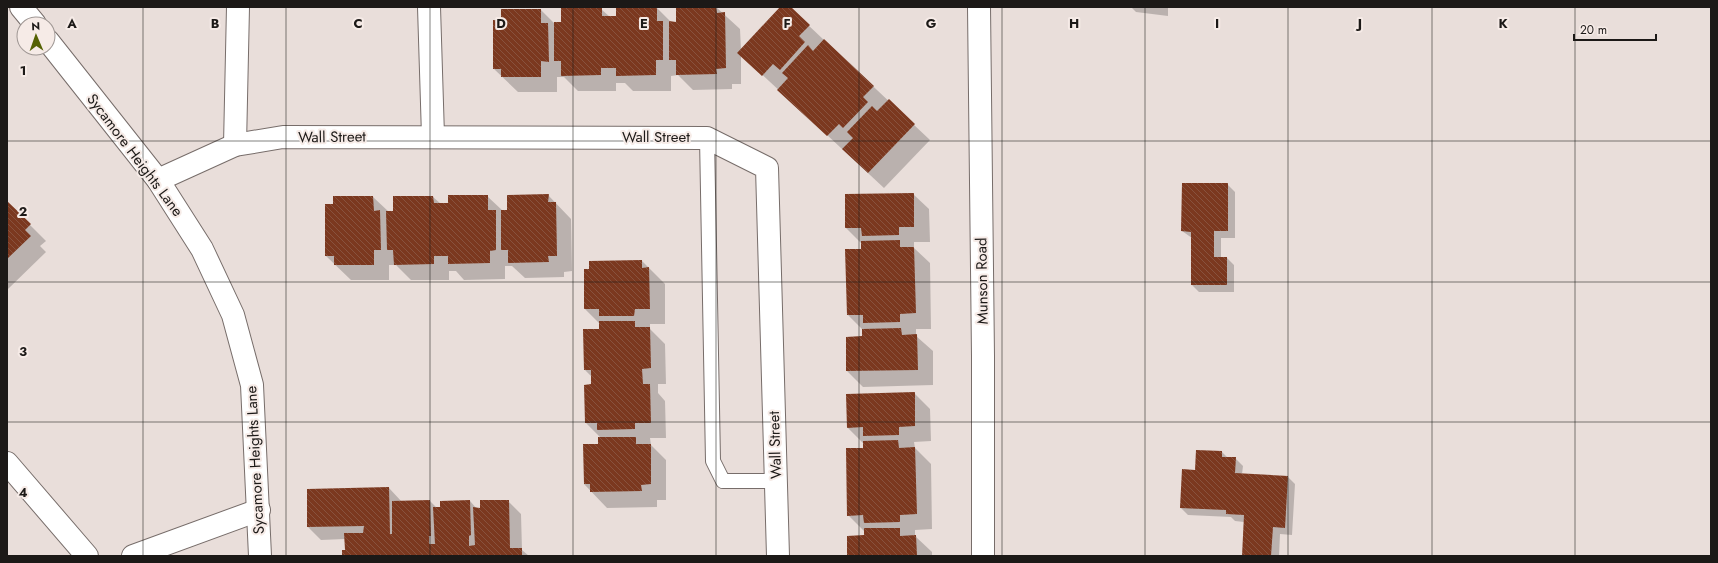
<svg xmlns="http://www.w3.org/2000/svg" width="1718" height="563" font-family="Jost,sans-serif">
<defs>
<pattern id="building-back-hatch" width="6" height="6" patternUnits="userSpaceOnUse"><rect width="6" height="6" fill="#7b381f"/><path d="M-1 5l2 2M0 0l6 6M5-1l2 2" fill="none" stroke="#88523e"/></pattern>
</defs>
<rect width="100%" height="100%" fill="#e9deda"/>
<g fill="#0003">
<polygon points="716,7 740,29 741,50 781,7 789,7 930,140 884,188 741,55 741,84 732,84 732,89 693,90 678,75 671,76 671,91 633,91 625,83 616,83 616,91 578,91 564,77 557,77 557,92 518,92 494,69 502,21 541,10 554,23 562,23 601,9 610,17 657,8 671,22 677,23 677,8"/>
<polygon points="1131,7 1168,7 1168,16 1136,12"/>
<polygon points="1227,184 1235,192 1235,238 1221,238 1221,258 1227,258 1234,265 1234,292 1199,292 1192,285 1192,238 1182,231"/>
<polygon points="913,194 929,209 930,242 914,242 914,248 930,263 931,329 916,329 916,336 933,351 933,385 863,387 847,371 863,337 863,330 848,315 862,244 846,228"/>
<polygon points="548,195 571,219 572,271 564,272 564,277 525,278 512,266 505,266 505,279 464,280 456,271 449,271 449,280 411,280 396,265 389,265 389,280 351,280 326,256 334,197 373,197 389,212 394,212 433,197 441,204 487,196 503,211 508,211"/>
<polygon points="7,202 46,241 40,246 46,252 8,289"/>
<polygon points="642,261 665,284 665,324 650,324 650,329 665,344 666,384 658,384 658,393 665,401 666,438 650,438 651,445 666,460 666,500 657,500 657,507 607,508 584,484 601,438 586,423 585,386 592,385 592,377 585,370 600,330 600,324 585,309 585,270"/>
<polygon points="914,393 930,409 931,441 914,442 915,448 931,464 932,529 915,530 915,536 932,552 932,556 848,556 865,536 864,531 848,515 864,449 863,443 848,428"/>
<polygon points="1222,452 1228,458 1235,458 1243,466 1242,474 1288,477 1295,484 1292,535 1280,534 1279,556 1243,556 1244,522 1235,521 1231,517 1188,515 1181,508 1196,471"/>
<polygon points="389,488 402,502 430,501 437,508 470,501 477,509 481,509 508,501 521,514 522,550 529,556 343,556 346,551 345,539 321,540 308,527 308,490"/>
</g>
<g fill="url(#building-back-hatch)">
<polygon points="616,7 657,7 657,21 663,21 663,60 656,60 656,75 616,76 616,68 601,68 601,75 561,76 561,61 554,61 554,22 561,22 561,8 602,8 602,16 616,16"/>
<polygon points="676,7 716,7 717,13 725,12 726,68 716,69 717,74 676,75 676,60 669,60 669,21 676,22"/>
<polygon points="780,7 791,7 810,25 799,36 805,42 780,70 773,64 762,76 737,53"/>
<polygon points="501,9 541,9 541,23 548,23 549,62 541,61 541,77 501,77 501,69 493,69 493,20 501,20"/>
<polygon points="824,39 874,86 863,97 868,102 843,128 839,124 827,136 777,90 788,78 782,73 808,45 813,51"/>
<polygon points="889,99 915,124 868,173 842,149 853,138 847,132 872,106 877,111"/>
<polygon points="1182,183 1228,183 1228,231 1214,231 1214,257 1227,257 1227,285 1191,285 1191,232 1181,231"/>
<polygon points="914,193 914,227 899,227 899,235 862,236 861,228 845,228 845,194"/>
<polygon points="549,194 548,202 556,202 557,256 548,256 549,262 508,263 508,250 501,250 501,210 507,210 507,195"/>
<polygon points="448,195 488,195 488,210 496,210 496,250 490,251 490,263 448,264 448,256 434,256 434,264 394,265 393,250 387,250 386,211 393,211 393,196 433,196 434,203 448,203"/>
<polygon points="333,196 373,196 374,211 380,210 381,250 374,250 374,265 334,265 334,256 325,256 325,204 333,204"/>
<polygon points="7,201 31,224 25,230 31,236 7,259"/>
<polygon points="900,240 900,247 914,247 916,313 900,314 900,322 863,323 863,315 847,315 845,249 861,249 861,241"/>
<polygon points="642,260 642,268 649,267 650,309 635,309 634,316 599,316 599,309 584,309 584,269 589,269 589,261"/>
<polygon points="599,321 635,321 635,327 650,327 651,368 642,369 643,384 650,384 651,423 635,423 635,429 597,430 597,423 585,423 584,385 591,384 591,370 584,370 583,329 599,329"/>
<polygon points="901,328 902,335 917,334 918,370 846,371 846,337 862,336 862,329"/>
<polygon points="915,392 915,426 899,427 899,435 863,436 863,427 847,428 846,394"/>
<polygon points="598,437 636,437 636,444 651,444 651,484 641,485 642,491 590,492 590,484 584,484 583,444 598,444"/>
<polygon points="898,440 899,448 915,447 917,514 900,515 900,522 864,523 863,515 847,516 846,448 863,448 863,441"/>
<polygon points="1196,450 1222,451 1222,457 1236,457 1235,473 1288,476 1285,528 1273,527 1271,556 1242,556 1244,515 1226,514 1226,510 1180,508 1182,469 1195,470"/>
<polygon points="389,487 390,534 392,534 392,501 430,500 431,536 429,536 429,544 435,544 433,507 440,507 440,501 470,500 471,535 469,536 469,546 475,545 473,507 480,508 480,500 509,500 510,548 522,548 522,556 342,556 342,550 345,550 344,533 363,533 364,526 307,527 307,489"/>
<polygon points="864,528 900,528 900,536 916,535 917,556 847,556 847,536 864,535"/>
</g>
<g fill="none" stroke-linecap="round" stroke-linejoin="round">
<g stroke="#776d6a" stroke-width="16">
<polyline id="lane" points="707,138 713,461 723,481 776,481"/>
</g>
<g stroke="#776d6a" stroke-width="24">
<g id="street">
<polyline points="21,7 35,24"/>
<polyline points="429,7 433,136"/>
<polyline points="979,7 983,356 983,556"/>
<polyline points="48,41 158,180 202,249 233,315 252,385 260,556"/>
<polyline points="235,145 238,7"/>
<polyline points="158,180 235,145 283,137 707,138 767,168 778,556"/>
<polyline points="7,463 87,556"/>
<polyline points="133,556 259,510"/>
</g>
</g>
<use href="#lane" stroke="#fff" stroke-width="14"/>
<use href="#street" stroke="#fff" stroke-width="22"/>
</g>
<path fill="none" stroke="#1c1917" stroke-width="1" stroke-opacity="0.55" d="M143 7V556M286 7V556M430 7V556M573 7V556M716 7V556M859 7V556M1002 7V556M1145 7V556M1288 7V556M1432 7V556M1575 7V556M7 141H1711M7 282H1711M7 422H1711"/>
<g text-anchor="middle" stroke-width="4" stroke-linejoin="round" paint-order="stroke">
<g font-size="15" fill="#1c1917" stroke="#f6ebe7">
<text transform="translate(332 137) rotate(-1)" y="5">Wall Street</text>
<text x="656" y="142">Wall Street</text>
<text transform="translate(135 155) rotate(53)" y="5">Sycamore Heights Lane</text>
<text transform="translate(982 281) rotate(-91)" y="5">Munson Road</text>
<text transform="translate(775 445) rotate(-92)" y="5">Wall Street</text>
<text transform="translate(255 460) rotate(-93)" y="5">Sycamore Heights Lane</text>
</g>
</g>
<g font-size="13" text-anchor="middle" font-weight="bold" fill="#1c1917" stroke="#f6ebe7" stroke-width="4" stroke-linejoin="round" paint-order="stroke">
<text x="72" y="28">A</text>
<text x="215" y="28">B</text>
<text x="358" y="28">C</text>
<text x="501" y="28">D</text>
<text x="644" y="28">E</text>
<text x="787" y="28">F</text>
<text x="931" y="28">G</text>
<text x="1074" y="28">H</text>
<text x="1217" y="28">I</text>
<text x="1360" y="28">J</text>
<text x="1503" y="28">K</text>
<text x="23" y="75">1</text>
<text x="23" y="216">2</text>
<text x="23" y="356">3</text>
<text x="23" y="497">4</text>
</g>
<rect width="1718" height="563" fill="none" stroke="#1c1917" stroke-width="16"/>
<g transform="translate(36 36) rotate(358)"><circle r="19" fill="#f6ebe7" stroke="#9f9794"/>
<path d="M0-3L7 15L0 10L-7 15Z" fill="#556204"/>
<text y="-6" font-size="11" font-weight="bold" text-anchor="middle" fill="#1c1917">N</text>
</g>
<path d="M1574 34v6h82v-6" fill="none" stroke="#1c1917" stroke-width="2"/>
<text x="1580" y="34" font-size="12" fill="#1c1917" stroke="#f6ebe7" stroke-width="3" paint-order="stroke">20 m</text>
</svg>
